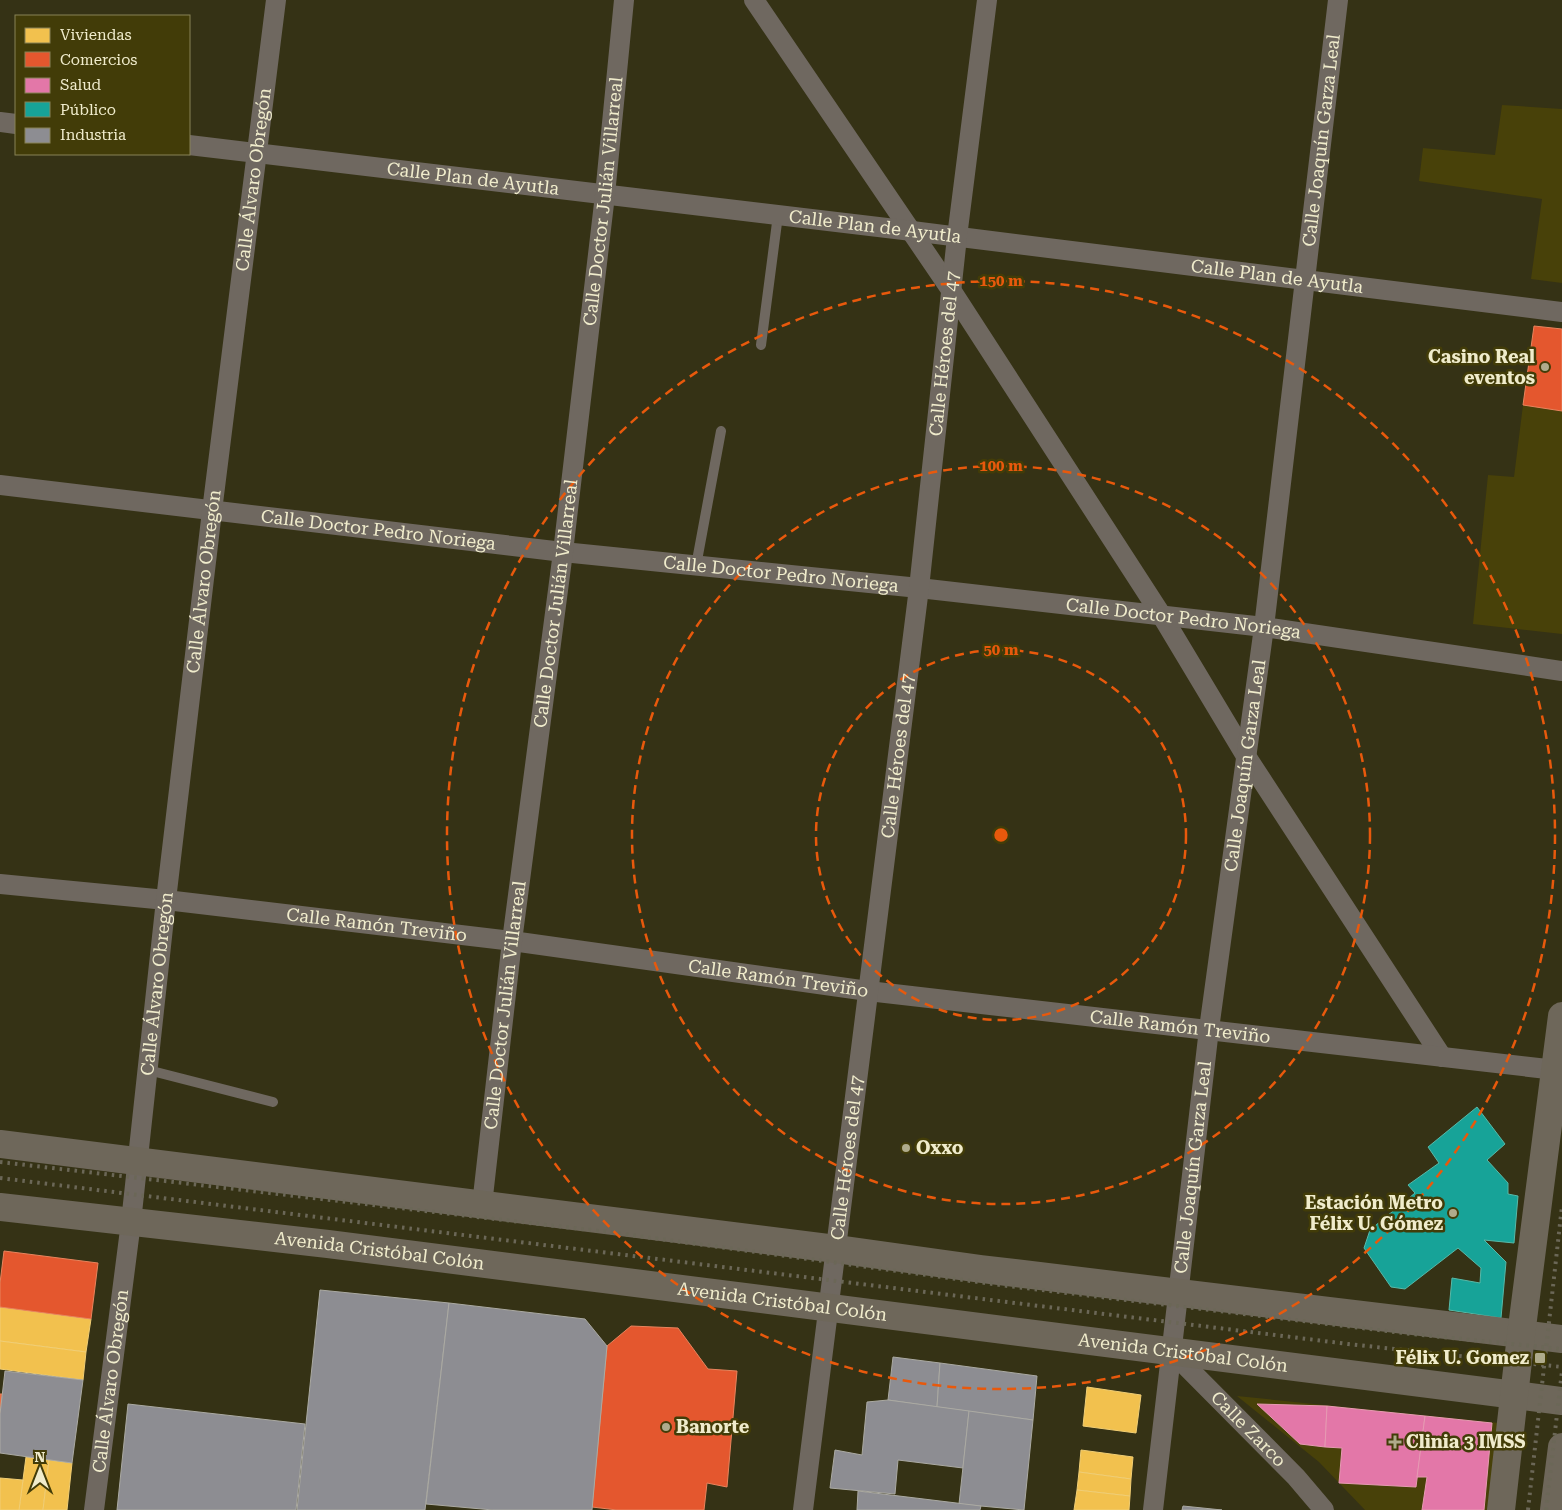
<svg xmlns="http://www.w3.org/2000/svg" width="1562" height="1510" font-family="'Roboto Serif',serif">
<rect width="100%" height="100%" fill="#353215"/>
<g fill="#484109">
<polygon points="1502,105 1562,109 1562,283 1531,279 1542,199 1419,181 1423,148 1495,155"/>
<polygon points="1523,405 1562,411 1562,634 1473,624 1488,475 1514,477"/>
<polygon points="1237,1396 1499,1423 1487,1510 1365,1510 1319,1462"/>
</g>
<g fill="#f2c14e" stroke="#f1ce74">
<polygon points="0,1307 91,1319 86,1352 0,1341"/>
<polygon points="0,1341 86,1352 83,1380 0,1369"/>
<polygon points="1087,1387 1141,1395 1136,1433 1083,1426"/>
<polygon points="1081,1450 1133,1457 1131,1479 1079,1472"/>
<polygon points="26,1457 49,1460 43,1510 19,1510"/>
<polygon points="49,1460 72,1463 67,1510 43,1510"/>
<polygon points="1079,1472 1131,1479 1130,1496 1077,1490"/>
<polygon points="0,1478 23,1480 19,1510 0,1510"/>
<polygon points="1077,1490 1130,1496 1129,1510 1074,1510"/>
</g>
<g fill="#e4572e" stroke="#e8845d">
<polygon points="1534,326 1562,329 1562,411 1523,405"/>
<polygon points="4,1251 98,1263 91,1319 0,1307 0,1283"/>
<polygon points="631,1326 678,1328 708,1369 737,1371 727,1487 707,1483 704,1510 617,1510 592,1507 607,1346"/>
<polygon points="0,1394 2,1394 0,1415"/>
</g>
<g fill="#e377a8" stroke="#e79ab3">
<polygon points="1257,1404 1327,1406 1325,1447 1300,1444"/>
<polygon points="1327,1406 1425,1416 1416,1487 1339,1483 1342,1448 1325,1447"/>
<polygon points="1425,1416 1492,1423 1484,1510 1422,1510 1427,1477 1417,1477"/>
</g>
<polygon fill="#17a398" stroke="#58b9a8" points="1477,1107 1505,1144 1487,1160 1508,1183 1508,1194 1518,1196 1514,1243 1484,1240 1506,1262 1501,1318 1449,1310 1452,1278 1480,1283 1481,1268 1458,1248 1405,1289 1391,1287 1364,1248 1370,1230 1415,1193 1408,1185 1439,1163 1428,1147"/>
<g fill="#8d8d92" stroke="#abaaa3">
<polygon points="320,1290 449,1303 425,1510 297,1510"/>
<polygon points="449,1303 585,1319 607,1346 592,1510 493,1510 426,1504"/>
<polygon points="893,1357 940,1363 937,1407 888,1400"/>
<polygon points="940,1363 1037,1376 1033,1420 937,1407"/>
<polygon points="5,1371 83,1380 72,1463 0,1453 0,1414"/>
<polygon points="888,1400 969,1411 963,1468 898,1460 895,1494 830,1488 835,1450 862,1455 867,1402"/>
<polygon points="128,1404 305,1424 296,1510 117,1510"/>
<polygon points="969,1411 1033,1420 1024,1510 959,1504"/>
<polygon points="858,1491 981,1506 980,1510 857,1510"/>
<polygon points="1183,1506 1222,1510 1182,1510"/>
</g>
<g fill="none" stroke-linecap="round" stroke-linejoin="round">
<g stroke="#6f6860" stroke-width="10">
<polyline points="761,345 778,215"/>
<polyline points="696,566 721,431"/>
<polyline points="148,1070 273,1102"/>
</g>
<g stroke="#6f6860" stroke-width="20">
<polyline points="754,0 951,290 1162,616 1246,756 1442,1057"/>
<polyline points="0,122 16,124"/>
<path id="s1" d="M189 145 912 231 1562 312"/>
<path id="s2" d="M0 485 563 552 919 588 1264 627 1562 671"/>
<path id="s3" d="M0 884 166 900 512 941 868 991 1556 1070"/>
<path id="s4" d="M482 1205 512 941 563 552 605 195 624 0"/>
<path id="s5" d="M1171 1351 1296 1477 1324 1510"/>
<path id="s6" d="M94 1510 131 1222 166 900 212 511 276 0"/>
<path id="s7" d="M803 1510 919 588 957 237 987 0"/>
<path id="s8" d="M1153 1510 1209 1029 1264 627 1338 0"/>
</g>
<g stroke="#6e675a" stroke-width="28">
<polyline points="0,1144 836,1249 981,1269 1562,1339"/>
<path id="s9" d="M0 1207 328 1244 1562 1401"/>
<polyline points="1501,1510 1521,1335 1562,1016"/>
<polyline points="1554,1510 1562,1447"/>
</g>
<g stroke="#6b6757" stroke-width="4" stroke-dasharray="2.5 5" stroke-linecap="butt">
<polyline points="0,1162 608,1232 1008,1286 1412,1334 1562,1349"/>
<polyline points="0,1178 1348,1344 1562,1367"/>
<polyline points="1528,1510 1562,1206"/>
<polyline points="1546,1510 1562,1371"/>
</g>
</g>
<g fill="none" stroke="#e8590c" stroke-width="2.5" stroke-dasharray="9 6">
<circle cx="1001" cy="835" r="185"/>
<circle cx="1001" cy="835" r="369"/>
<circle cx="1001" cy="835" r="554"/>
</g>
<g fill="#afab8c" stroke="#423c08" stroke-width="2">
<circle cx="1545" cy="367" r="5"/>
<circle cx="906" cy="1148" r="5"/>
<circle cx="1453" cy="1213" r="5"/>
<rect x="1534" y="1352" width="12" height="12" rx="2.5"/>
<circle cx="666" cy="1427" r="5"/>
<path d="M1392.5 1434.5h5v5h5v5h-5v5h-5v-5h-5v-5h5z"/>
</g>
<g text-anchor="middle" stroke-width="5" stroke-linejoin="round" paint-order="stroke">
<g font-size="18" fill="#f0eccc" stroke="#423c08">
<text dy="6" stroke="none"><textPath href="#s8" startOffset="1380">Calle Joaquín Garza Leal</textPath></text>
<text dy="6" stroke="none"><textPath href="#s6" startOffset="1340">Calle Álvaro Obregón</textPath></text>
<text dy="6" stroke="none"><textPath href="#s1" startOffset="286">Calle Plan de Ayutla</textPath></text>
<text dy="6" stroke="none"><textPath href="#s4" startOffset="1011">Calle Doctor Julián Villarreal</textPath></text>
<text dy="6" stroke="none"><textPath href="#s1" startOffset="691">Calle Plan de Ayutla</textPath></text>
<text dy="6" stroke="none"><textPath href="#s1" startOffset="1096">Calle Plan de Ayutla</textPath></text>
<text dy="6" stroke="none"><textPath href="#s7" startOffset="1165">Calle Héroes del 47</textPath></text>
<text dy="6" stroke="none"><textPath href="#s2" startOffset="381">Calle Doctor Pedro Noriega</textPath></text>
<text dy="6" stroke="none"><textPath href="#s2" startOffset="786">Calle Doctor Pedro Noriega</textPath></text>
<text dy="6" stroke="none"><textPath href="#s6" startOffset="935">Calle Álvaro Obregón</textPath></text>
<text dy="6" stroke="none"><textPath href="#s4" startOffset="606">Calle Doctor Julián Villarreal</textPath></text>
<text dy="6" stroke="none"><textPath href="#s2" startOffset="1191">Calle Doctor Pedro Noriega</textPath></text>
<text dy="6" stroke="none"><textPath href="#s7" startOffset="760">Calle Héroes del 47</textPath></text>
<text dy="6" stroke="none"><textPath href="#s8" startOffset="750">Calle Joaquín Garza Leal</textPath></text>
<text dy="6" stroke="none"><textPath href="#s3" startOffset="379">Calle Ramón Treviño</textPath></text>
<text dy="6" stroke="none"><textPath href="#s3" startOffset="784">Calle Ramón Treviño</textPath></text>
<text dy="6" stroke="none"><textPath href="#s6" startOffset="530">Calle Álvaro Obregón</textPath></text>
<text dy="6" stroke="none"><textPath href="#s4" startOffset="201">Calle Doctor Julián Villarreal</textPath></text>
<text dy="6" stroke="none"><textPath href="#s3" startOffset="1189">Calle Ramón Treviño</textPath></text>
<text dy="6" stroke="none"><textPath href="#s7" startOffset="355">Calle Héroes del 47</textPath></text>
<text dy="6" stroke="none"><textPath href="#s8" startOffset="345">Calle Joaquín Garza Leal</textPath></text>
<text dy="6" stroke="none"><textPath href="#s9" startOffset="382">Avenida Cristóbal Colón</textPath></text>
<text dy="6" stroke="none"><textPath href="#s9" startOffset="788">Avenida Cristóbal Colón</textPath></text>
<text dy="6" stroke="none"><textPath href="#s9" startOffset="1192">Avenida Cristóbal Colón</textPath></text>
<text dy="6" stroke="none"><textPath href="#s6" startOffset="130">Calle Álvaro Obregón</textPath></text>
<text dy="6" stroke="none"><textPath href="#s5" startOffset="110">Calle Zarco</textPath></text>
</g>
<g font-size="18" font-weight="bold" fill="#f0eccc" stroke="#423c08" text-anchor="end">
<text x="1535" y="363">Casino Real<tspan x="1535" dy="21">eventos</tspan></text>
<text x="916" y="1154" text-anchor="start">Oxxo</text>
<text x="1443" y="1209">Estación Metro<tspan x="1443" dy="21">Félix U. Gómez</tspan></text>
<text x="1529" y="1364">Félix U. Gomez</text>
<text x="676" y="1433" text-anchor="start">Banorte</text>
<text x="1406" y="1448" text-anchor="start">Clinia 3 IMSS</text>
</g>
</g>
<circle cx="1001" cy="835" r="8" fill="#e8590c" stroke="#423c08" stroke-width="2.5"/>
<g font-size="15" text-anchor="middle" font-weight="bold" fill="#e8590c" stroke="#423c08" stroke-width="5" stroke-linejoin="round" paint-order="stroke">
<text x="1001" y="286">150 m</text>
<text x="1001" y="471">100 m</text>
<text x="1001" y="655">50 m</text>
</g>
<rect x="15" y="15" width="175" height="140" fill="#423c08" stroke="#888256"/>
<rect x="25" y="28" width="25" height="15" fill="#f2c14e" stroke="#888256"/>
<text x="60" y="40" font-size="15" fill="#f0eccc">Viviendas</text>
<rect x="25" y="52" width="25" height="15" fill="#e4572e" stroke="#888256"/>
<text x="60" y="65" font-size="15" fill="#f0eccc">Comercios</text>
<rect x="25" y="78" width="25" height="15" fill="#e377a8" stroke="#888256"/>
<text x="60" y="90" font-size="15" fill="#f0eccc">Salud</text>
<rect x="25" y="102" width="25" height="15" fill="#17a398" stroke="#888256"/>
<text x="60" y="115" font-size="15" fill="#f0eccc">Público</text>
<rect x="25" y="128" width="25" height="15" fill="#8d8d92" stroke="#888256"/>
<text x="60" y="140" font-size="15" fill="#f0eccc">Industria</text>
<g transform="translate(40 1470)" stroke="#423c08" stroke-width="4" paint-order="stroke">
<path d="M0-4L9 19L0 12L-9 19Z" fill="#f0eccc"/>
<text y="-8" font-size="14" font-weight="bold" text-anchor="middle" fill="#f0eccc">N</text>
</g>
</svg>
